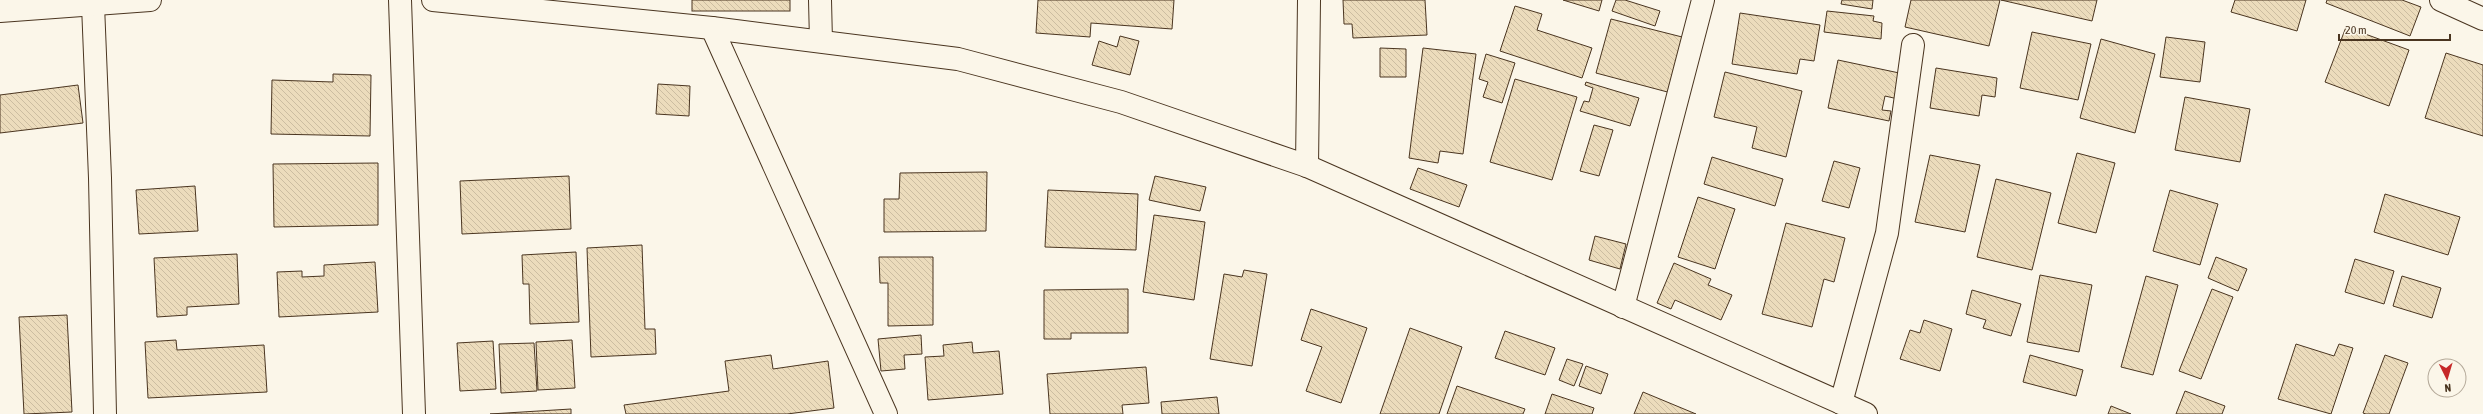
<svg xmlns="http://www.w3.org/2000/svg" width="2483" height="414" font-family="'Asap Condensed',sans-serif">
<defs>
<pattern id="building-back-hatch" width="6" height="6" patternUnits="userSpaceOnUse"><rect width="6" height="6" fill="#ecdcbc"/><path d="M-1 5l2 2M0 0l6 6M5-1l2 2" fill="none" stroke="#ccbda1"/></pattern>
</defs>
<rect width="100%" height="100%" fill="#fbf6e9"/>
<g fill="url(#building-back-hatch)" stroke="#4a3520">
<rect x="692" y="0" width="98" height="11"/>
<polygon points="1038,0 1174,0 1172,29 1091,23 1090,37 1036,33"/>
<polygon points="1343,0 1425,0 1427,35 1353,38 1352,24 1344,24"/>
<polygon points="1563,0 1602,0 1599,11"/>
<polygon points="1616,0 1625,0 1660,11 1655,26 1612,11"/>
<polygon points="1842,0 1873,0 1872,9 1841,4"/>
<polygon points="1911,0 2000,0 1989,46 1905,27"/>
<polygon points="2001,0 2097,0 2092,21"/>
<polygon points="2235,0 2306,0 2297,31 2231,12"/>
<polygon points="2327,0 2402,0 2421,7 2410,36 2326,3"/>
<polygon points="1515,6 1542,14 1537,30 1592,48 1582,78 1500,51"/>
<polygon points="1827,11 1874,16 1873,21 1882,23 1881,39 1824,32"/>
<polygon points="1740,13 1820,25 1814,61 1800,59 1797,74 1732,64"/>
<polygon points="1611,19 1690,39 1675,94 1596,73"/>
<polygon points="2346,27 2409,50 2389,106 2325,82"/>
<polygon points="2032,32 2091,44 2078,100 2020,88"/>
<polygon points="1120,36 1139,41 1130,75 1092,65 1099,41 1117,47"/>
<polygon points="2166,37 2205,42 2200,82 2160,77"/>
<polygon points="2101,39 2155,54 2135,133 2080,118"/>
<polygon points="1380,48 1406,49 1406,77 1380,77"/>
<polygon points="1423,48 1476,54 1463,154 1440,151 1438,163 1409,158"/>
<polygon points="2446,53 2483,65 2483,136 2425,118"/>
<polygon points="1486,54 1515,63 1502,103 1483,97 1488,82 1479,79"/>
<polygon points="1838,60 1904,74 1898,99 1885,96 1882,110 1891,111 1889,121 1828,108"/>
<polygon points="1936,68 1997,78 1995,97 1982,95 1979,116 1930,108"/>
<polygon points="1725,72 1802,91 1786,157 1752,148 1757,127 1714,117"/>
<polygon points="333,74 371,75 370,136 271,134 272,80 333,82"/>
<polygon points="1515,79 1577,97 1552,180 1490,162"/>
<polygon points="1586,82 1639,98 1630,126 1580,111 1584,101 1589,102 1593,88 1585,85"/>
<polygon points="658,84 690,86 689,116 656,114"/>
<polygon points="78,85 83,123 0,133 0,95"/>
<polygon points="2185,97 2250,109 2240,162 2175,150"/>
<polygon points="1594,125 1613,130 1599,176 1580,171"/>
<polygon points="2077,153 2115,163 2096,233 2058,223"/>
<polygon points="1930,155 1980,165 1965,232 1915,222"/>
<polygon points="1712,157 1783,179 1775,206 1704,184"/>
<polygon points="1834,161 1860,168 1849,208 1822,201"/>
<polygon points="378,163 378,225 274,227 273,164"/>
<polygon points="1418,168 1467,185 1459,207 1410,189"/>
<polygon points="987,172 986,231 884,232 884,199 899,199 900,173"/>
<polygon points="569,176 571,229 462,234 460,181"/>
<polygon points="1155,176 1206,187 1200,211 1149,200"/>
<polygon points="1996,179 2051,193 2032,270 1977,257"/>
<polygon points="195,186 198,231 139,234 136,190"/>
<polygon points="1048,190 1138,194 1136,250 1045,247"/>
<polygon points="2170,190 2218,204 2200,265 2153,251"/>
<polygon points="2385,194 2460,217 2448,255 2374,232"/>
<polygon points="1698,197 1735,209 1715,269 1678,257"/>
<polygon points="1154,215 1205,222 1194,300 1143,292"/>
<polygon points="1786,223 1845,238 1834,282 1824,279 1812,327 1762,314"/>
<polygon points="1595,236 1626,244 1620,269 1589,260"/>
<polygon points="642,245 645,329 655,329 656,354 591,357 587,248"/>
<polygon points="576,252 579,322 530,324 529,284 523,284 522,255"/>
<polygon points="237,254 239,304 187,307 187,315 157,317 154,258"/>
<polygon points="879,257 933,257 933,325 888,326 888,283 880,283"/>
<polygon points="2216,257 2247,269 2238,291 2208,278"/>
<polygon points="2355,259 2394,271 2384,304 2345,292"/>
<polygon points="375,262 378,312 279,317 277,272 302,271 302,277 324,276 324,265"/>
<polygon points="1674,263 1711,279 1708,285 1732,295 1721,320 1675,300 1671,309 1657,303"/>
<polygon points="1244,270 1267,274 1252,366 1210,359 1224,274 1242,277"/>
<polygon points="2040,275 2092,285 2079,352 2027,342"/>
<polygon points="2146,276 2178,285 2153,375 2121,367"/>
<polygon points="2402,276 2441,288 2432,318 2393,306"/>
<polygon points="1128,289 1128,333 1071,333 1071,339 1044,339 1044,290"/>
<polygon points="2212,289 2233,297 2201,379 2179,371"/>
<polygon points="1972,290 2021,304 2011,336 1983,328 1986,320 1966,314"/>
<polygon points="1311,309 1367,328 1341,403 1306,391 1322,347 1301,340"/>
<polygon points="67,315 72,412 24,414 19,317"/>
<polygon points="1924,320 1952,329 1940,371 1900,359 1910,330 1920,333"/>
<polygon points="1410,328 1462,347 1439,414 1380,414"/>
<polygon points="1505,331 1555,348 1545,375 1495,358"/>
<polygon points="921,335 922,354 904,355 905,369 881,371 878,339"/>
<polygon points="176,340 177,350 264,345 267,392 148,398 145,342"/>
<polygon points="572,340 575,388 538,390 536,342"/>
<polygon points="493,341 496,389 460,391 457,343"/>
<polygon points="972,342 973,353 999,351 1003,394 928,400 925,357 944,356 943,345"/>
<polygon points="534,343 537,391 501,393 499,344"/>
<polygon points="2296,344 2334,356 2339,344 2353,348 2331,414 2278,399"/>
<polygon points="771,355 773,369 828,361 834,408 787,414 626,414 624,405 729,391 725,361"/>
<polygon points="2030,355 2083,370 2076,396 2023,382"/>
<polygon points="2385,355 2408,363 2389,414 2366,414 2363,413"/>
<polygon points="1567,359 1583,364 1574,386 1559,380"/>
<polygon points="1586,366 1608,374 1601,394 1579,386"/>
<polygon points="1146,367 1149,403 1122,405 1123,414 1050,414 1047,374"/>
<polygon points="1457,386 1525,409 1523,414 1447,414"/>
<polygon points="2185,391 2225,406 2222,414 2176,414"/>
<polygon points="1643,392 1696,414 1634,414"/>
<polygon points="1552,394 1594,408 1592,414 1545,414"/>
<polygon points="1217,397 1219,414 1162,414 1161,402"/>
<polygon points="2111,406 2131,414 2108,414"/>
<polygon points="571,409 571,414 490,414"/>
</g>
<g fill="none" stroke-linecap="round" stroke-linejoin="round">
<g stroke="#4a3520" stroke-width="24">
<g id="minor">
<polyline points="400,0 414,414"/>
<polyline points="433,0 712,28 958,59 1121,102 1307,166 1866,414"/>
<polyline points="820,0 821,41"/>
<polyline points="2441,0 2483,19"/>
<polyline points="93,5 100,178 105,414"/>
<polyline points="0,11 150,0"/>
<polyline points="712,28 886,414"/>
<polyline points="1307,166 1309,0"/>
<polyline points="1623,307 1703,0"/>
<polyline points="1841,403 1887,233 1913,45"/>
</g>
</g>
<use href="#minor" stroke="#fbf6e9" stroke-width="22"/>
</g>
<g transform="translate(2447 378) rotate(175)"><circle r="19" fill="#fbf6e9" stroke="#b4a999"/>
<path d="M0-3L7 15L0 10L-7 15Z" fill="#c62828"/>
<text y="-6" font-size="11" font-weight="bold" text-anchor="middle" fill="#4a3520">N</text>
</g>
<path d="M2339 34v6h111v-6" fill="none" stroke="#4a3520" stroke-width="2"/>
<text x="2345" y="34" font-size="12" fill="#4a3520" stroke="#fbf6e9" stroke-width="3" paint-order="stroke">20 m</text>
</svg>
